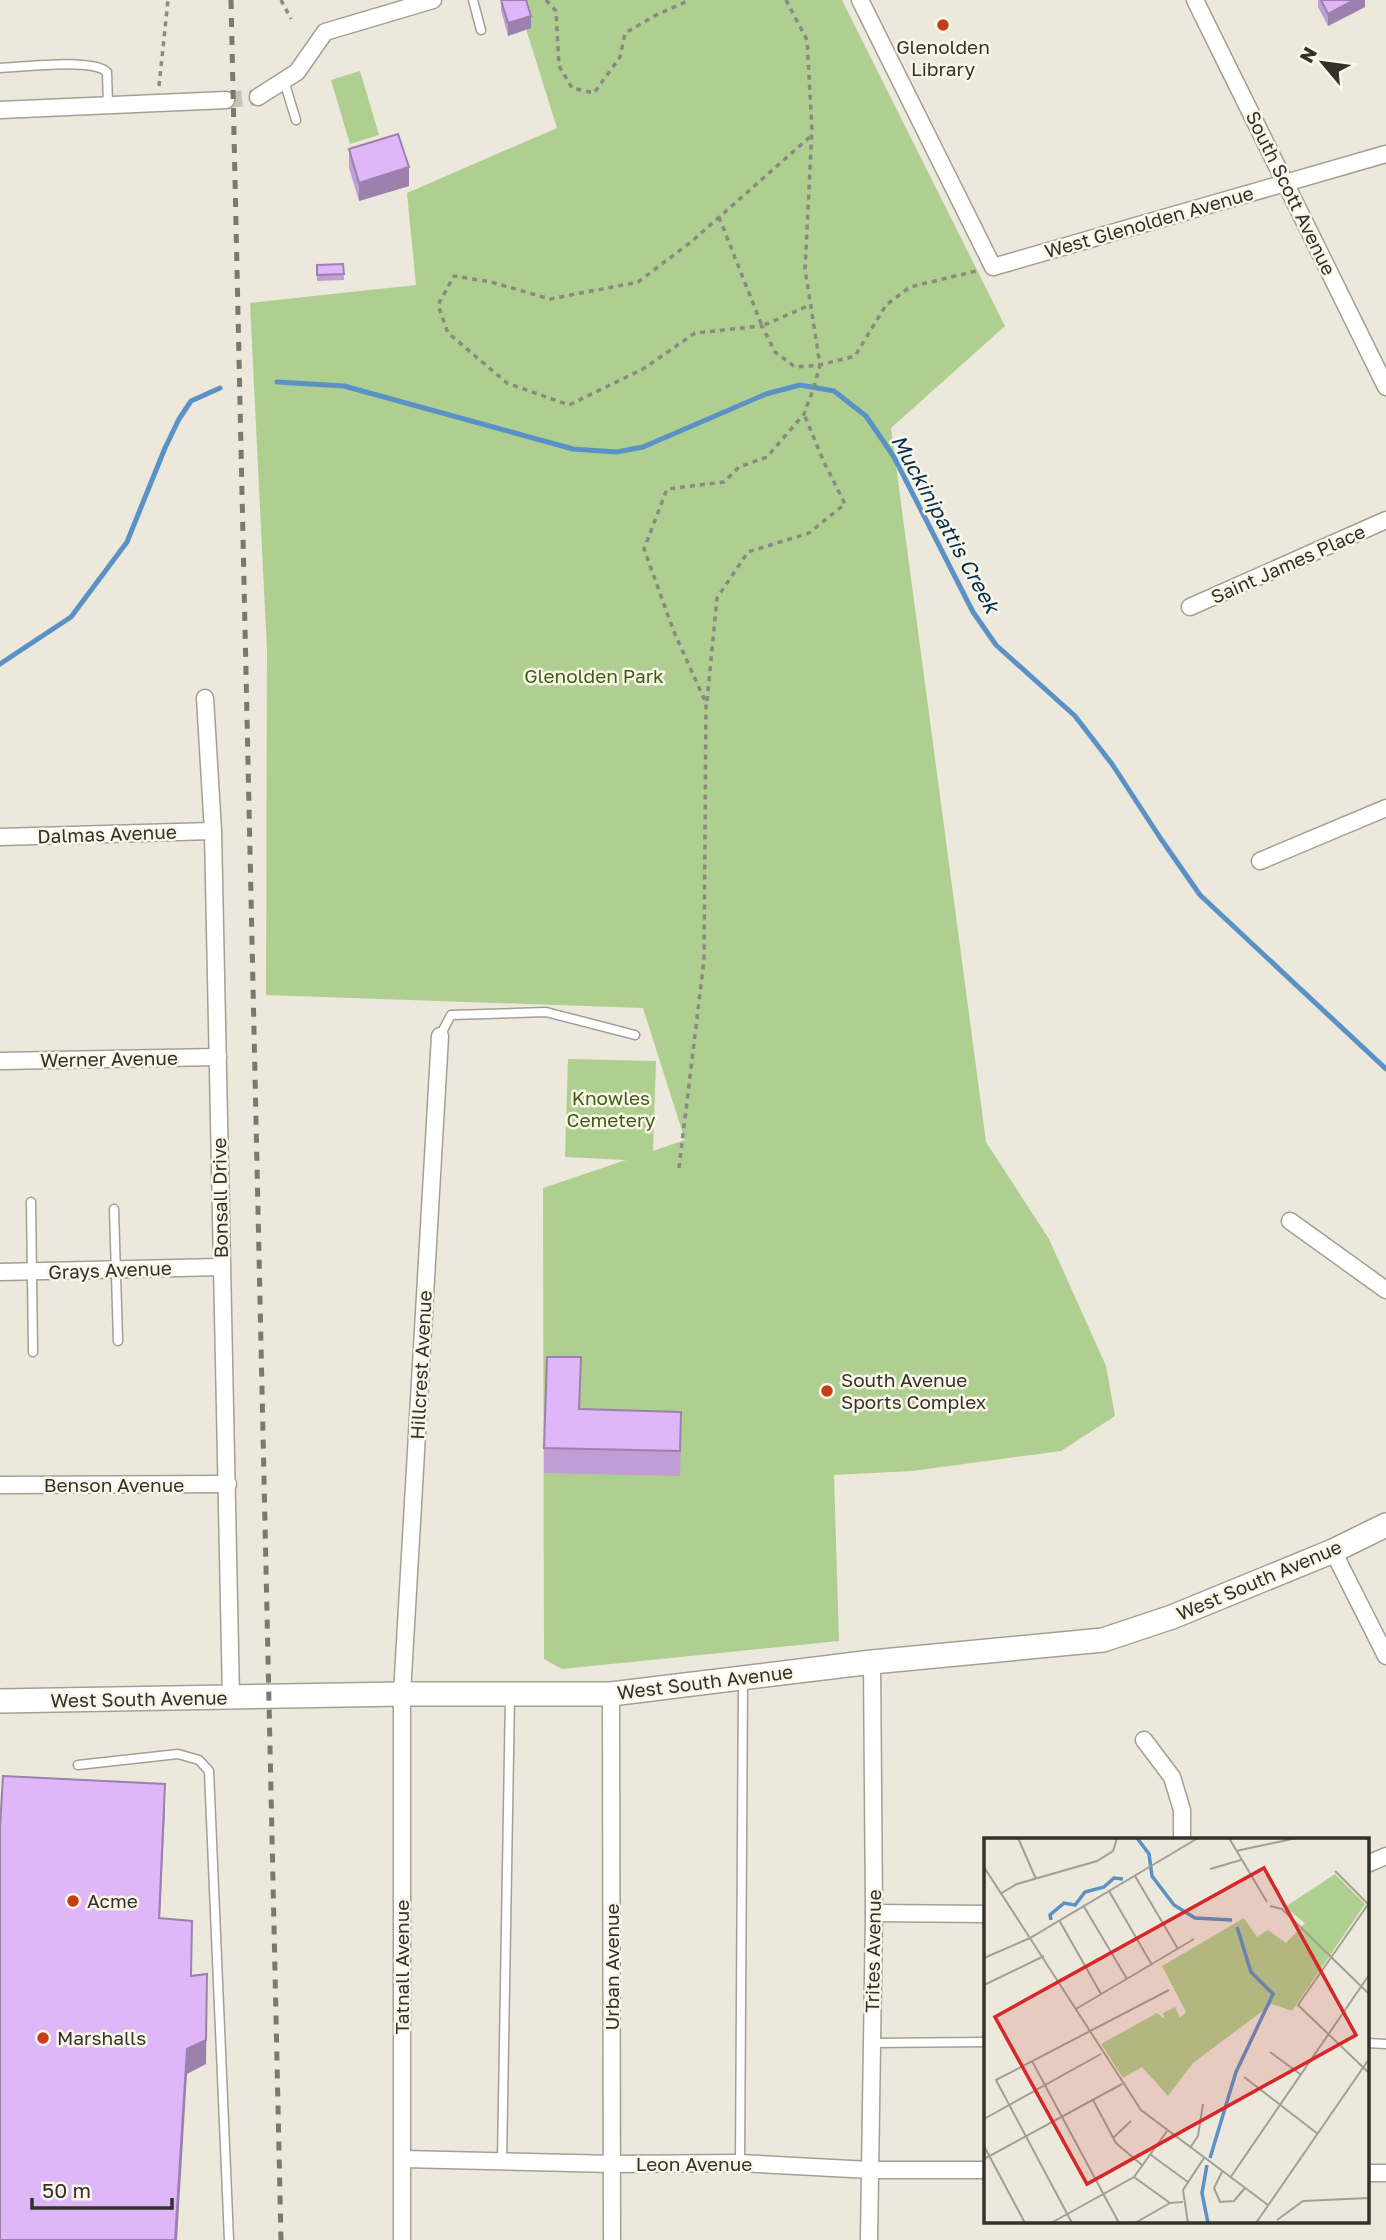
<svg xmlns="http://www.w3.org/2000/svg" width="1386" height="2240" font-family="'Golos Text',sans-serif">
<rect width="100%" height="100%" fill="#ece8db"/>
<g fill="#aecf90">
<polygon points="517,0 842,0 1005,326 891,428 986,1142 1049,1239 1106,1366 1115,1416 1061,1451 912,1471 834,1475 839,1641 562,1669 544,1659 543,1188 626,1160 565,1157 568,1059 656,1061 653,1151 685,1140 643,1008 266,995 267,651 250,303 416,285 407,193 557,128"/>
<polygon points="360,71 379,135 350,144 331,80"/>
</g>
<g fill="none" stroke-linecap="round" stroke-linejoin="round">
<g stroke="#5a91c6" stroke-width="5">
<polyline points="277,382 344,386 573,449 617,452 643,447 766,394 800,385 834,391 866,416 894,457 973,612 996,645 1075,716 1112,764 1161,839 1200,895 1386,1069"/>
<polyline points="0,664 71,617 127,542 165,448 179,419 191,401 220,388"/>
</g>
<polyline stroke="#c7c3b8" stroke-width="16" stroke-dasharray="16 8" stroke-linecap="butt" points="226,100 258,97"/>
<g stroke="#a3a093" stroke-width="11">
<g id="lane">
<polyline points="473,0 481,30"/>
<path d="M0 68C23 67 92 58 107 72L108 105"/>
<polyline points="284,81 296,120"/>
<polyline points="440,1036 451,1015 546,1012 635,1035"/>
<polyline points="31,1202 33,1352"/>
<polyline points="114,1209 118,1341"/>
<polyline points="78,1765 178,1754 199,1760 209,1771 229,2240"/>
<polyline points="872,2043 985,2042"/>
<polyline points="1367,2043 1386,2044"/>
<polyline points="502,2161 510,1695"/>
<polyline points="740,2163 743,1680"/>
</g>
</g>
<g stroke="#a3a093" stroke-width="19">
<g id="street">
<polyline points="860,0 993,267 1386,154"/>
<polyline points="1195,0 1386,387"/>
<polyline points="258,97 297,72 325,32 433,0"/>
<polyline points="0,110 226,100"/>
<polyline points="1190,607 1386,520"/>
<polyline points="205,698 213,831 231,1698"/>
<polyline points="0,837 213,831"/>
<polyline points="1260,861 1386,808"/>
<polyline points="0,1061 218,1057"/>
<polyline points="1290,1221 1386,1290"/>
<polyline points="0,1272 221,1267"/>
<polyline points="0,1485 228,1484"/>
<polyline points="1333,1551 1386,1656"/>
<polyline points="611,1694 612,2240"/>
<polyline points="1144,1740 1172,1777 1182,1810 1182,1839"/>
<polyline points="1367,1864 1386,1856"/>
<polyline points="874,1913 985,1914"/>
<polyline points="403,2159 613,2164 740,2163 870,2170 985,2170"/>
<polyline points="1367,2173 1386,2173"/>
<polyline points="402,2240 402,1694 440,1036"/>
<polyline points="869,2240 874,1913 872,1662"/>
</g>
</g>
<g stroke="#a3a093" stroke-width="26">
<polyline id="secondary" points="0,1701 402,1694 611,1694 872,1662 1103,1640 1172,1617 1333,1551 1386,1525"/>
</g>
<g stroke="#8b8980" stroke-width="3.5" stroke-dasharray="5 5" stroke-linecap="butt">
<polyline points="281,0 291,19"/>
<polyline points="546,0 556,11 559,66 572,88 594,93 620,57 625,33 656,15 690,0"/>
<polyline points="786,0 807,40 812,129 805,269 820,365 855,356 886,305 910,287 976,271"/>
<polyline points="159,86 168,0"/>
<polyline points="719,217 762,326 810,305"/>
<polyline points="707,701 717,598 748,552 809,533 845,504 823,460 804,414"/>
<polyline points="679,1168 704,960 706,703 674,632 644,549 667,489 724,482 739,467 767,457 804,414 814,387 820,365 795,367 775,352 762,326 695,333 643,369 569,405 507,383 448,333 438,305 454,276 491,282 550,299 638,282 691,242 812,135"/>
</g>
<use href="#lane" stroke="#fff" stroke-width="8"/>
<use href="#street" stroke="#fff" stroke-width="16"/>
<use href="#secondary" stroke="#fff" stroke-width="23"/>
<polyline stroke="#7a7870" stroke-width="5" stroke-dasharray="9 9" stroke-linecap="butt" points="231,0 281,2240"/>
</g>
<g fill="#c09dd5">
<polygon points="501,0 526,0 531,28 508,36 501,10"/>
<polygon points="1318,0 1365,0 1365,7 1328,26 1318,7"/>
<polygon points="349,149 409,186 359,201 349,168"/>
<polygon points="343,264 344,280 317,281 317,265"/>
<polygon points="580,1409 681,1436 680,1476 544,1473 544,1448"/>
</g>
<g fill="#9c80ae">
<polygon points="1354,0 1365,0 1365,7 1328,26 1328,14"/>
<polygon points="531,16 531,28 508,36 508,23"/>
<polygon points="409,167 409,186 359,201 359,183"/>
<polygon points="165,1784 165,1809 159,1942 159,1918"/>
<polygon points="207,1974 206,2064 187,2074 177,2240 175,2240 187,2049"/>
</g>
<g fill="#dfb7f8" stroke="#9c80ae" stroke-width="2">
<polygon points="501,0 526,0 531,16 508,23"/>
<polygon points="1321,0 1354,0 1328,14"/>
<polygon points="398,134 409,167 359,183 349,149"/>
<polygon points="343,264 344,274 317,275 317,265"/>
<polygon points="547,1357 581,1357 579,1409 681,1412 680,1451 544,1448"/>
<polygon points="3,1776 165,1784 159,1918 192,1921 191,1976 207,1974 206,2040 187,2049 175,2240 0,2240 0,1828"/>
</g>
<g fill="#c73d1b" stroke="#faf6e8" stroke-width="2.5">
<circle cx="943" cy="25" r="7"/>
<circle cx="827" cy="1391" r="7"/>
<circle cx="73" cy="1901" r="7"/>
<circle cx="43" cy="2038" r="7"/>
</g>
<g text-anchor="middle" stroke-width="5" stroke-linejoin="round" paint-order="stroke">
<g font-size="19" fill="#32312c" stroke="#faf6e8" text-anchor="start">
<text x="943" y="54" text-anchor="middle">Glenolden<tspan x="943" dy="22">Library</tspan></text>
<text x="841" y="1387">South Avenue<tspan x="841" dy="22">Sports Complex</tspan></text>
<text x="87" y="1908">Acme</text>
<text x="57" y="2045">Marshalls</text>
</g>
<g font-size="19" fill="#32312c" stroke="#faf6e8">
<text transform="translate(1291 193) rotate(64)" y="7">South Scott Avenue</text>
<text transform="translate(1149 222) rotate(-16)" y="7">West Glenolden Avenue</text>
<text transform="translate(1288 564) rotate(-24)" y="7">Saint James Place</text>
<text transform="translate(107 834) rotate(-2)" y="7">Dalmas Avenue</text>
<text transform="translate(109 1059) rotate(-1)" y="7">Werner Avenue</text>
<text transform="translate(220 1198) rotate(-91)" y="7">Bonsall Drive</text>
<text transform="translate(110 1270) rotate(-2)" y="7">Grays Avenue</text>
<text transform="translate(421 1365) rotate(-87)" y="7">Hillcrest Avenue</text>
<text x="114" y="1492">Benson Avenue</text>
<text transform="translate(1259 1580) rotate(-23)" y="7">West South Avenue</text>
<text transform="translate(705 1682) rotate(-7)" y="7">West South Avenue</text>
<text transform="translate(139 1699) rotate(-1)" y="7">West South Avenue</text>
<text transform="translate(873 1951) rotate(-89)" y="7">Trites Avenue</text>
<text transform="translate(402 1967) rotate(-90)" y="7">Tatnall Avenue</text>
<text transform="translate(612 1967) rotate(-90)" y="7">Urban Avenue</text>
<text x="694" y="2171">Leon Avenue</text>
</g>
<g font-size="19" fill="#3c5b15" stroke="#faf6e8">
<text x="594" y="683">Glenolden Park</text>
<text x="611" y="1105">Knowles<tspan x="611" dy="22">Cemetery</tspan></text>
</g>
<g font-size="21" font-style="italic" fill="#022c4f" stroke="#faf6e8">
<text transform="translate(945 524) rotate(61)" y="7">Muckinipattis Creek</text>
</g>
</g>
<g transform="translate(984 1838)">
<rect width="385" height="385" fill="#ece8db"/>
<path d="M351 36 381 66 308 173 288 166 209 225 184 258 158 229 139 240 117 206 173 175 181 181 179 175 191 169 196 180 202 174 178 128 260 80 273 99 284 92 302 105 321 85 301 69Z" fill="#aecf90"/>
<path fill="none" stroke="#5a91c6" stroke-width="3.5" d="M153 0 165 16 168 38 190 67 211 80 248 82M67 82 66 77 80 65 91 67 101 54 120 49 130 40 139 41M226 320 252 234 289 156 267 134 253 89M223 327 218 355 224 385"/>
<path fill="none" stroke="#a29f95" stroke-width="2" d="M34 0 52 41M245 0 283 64M252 13 313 0M0 29 157 272 284 367M226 31 257 22M351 33 384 66M151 38 194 111M125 53 168 127M16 56 33 46 113 23 129 13 133 0M385 65 314 167 385 235M99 67 143 141M286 68 298 71 385 156M75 82 117 156M0 120 46 100 214 0M0 147 60 118M92 171 210 101M286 214 316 236M48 223 135 385M260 239 334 296M109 262 132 305 159 328M0 281 117 216M129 300 147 283M0 308 41 385M206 310 214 298 219 266M167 317 204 344M0 321 138 246M238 334 230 350 236 364 250 363 261 350M150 339 186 365 199 364M246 340 385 137M293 382 319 363 385 360M67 385 150 339 183 293M88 385 12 242 185 152M151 385 186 365M204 385 199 352 220 320M272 385 385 221"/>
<path fill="#d62828" fill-opacity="0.15" stroke="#d62828" stroke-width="3.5" d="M280 30 372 197 103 346 11 179Z"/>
<rect width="385" height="385" fill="none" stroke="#32312c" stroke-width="3.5"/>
</g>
<g transform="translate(1323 63) rotate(299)" stroke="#faf6e8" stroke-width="5" paint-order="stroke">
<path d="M0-5L12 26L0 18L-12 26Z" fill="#32312c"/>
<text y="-10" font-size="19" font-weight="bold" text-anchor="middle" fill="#32312c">N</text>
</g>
<path d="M32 2198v10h140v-10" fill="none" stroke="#32312c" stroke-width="3.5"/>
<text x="42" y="2198" font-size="21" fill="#32312c" stroke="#faf6e8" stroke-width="5" paint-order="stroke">50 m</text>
</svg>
